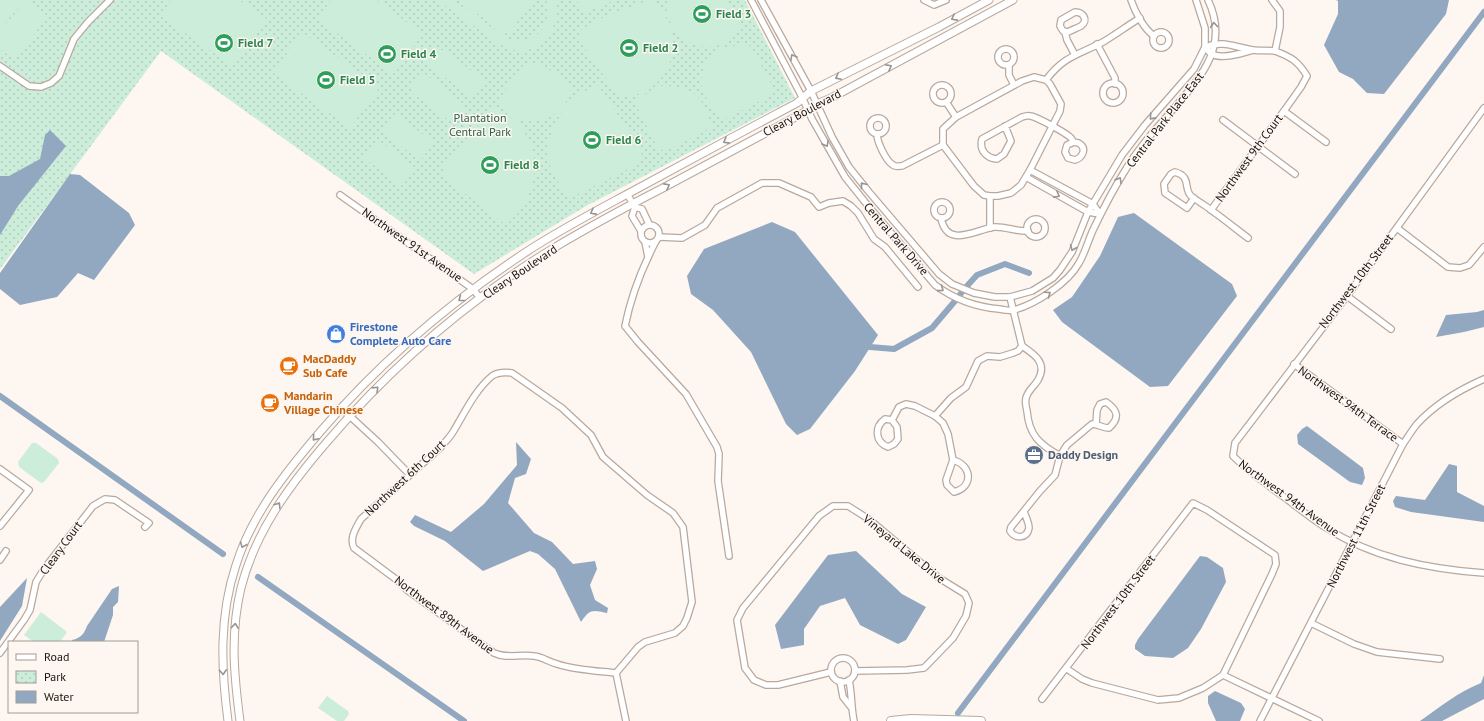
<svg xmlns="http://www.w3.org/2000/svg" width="1484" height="721" font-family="'PT Sans',sans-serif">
<defs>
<pattern id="park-dots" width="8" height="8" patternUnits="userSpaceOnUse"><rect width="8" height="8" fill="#cdeddb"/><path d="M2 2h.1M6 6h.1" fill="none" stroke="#afcabb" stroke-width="1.8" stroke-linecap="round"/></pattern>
</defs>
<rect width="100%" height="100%" fill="#fdf6f1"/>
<polygon fill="url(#park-dots)" points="0,0 745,0 795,98 586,206 474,274 161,51 0,269"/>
<g fill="#cdeddb">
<polygon points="0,0 18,0 21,2 0,31"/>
<polygon points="25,0 48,16 15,60 0,49 0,33"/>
<polygon points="171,0 239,0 267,19 233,66 160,16"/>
<polygon points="331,0 376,0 423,34 394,74 317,19"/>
<path d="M437 0H453L509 40C515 41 522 42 528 40 545 34 551 16 546 0H556C560 23 548 49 522 51 514 51 507 48 501 45Z"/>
<polygon points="458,0 533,0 508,35"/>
<polygon points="576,0 615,0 586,12"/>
<path d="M649 0C656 6 664 13 668 21 681 46 669 81 643 92 635 96 627 96 619 97L578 39 582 29 602 18Z"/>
<path d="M672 0H727L742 27C736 32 730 39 723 43 704 53 681 42 672 25 668 19 667 11 665 4Z"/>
<polygon points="302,32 380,87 350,128 273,73"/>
<path d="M741 45 751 46 774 89 770 96 725 119C717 111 707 102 703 92 698 77 704 58 717 51 725 47 733 46 741 45Z"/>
<polygon points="439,50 443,50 483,79 483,84 473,96 470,96 431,67 429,62"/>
<path d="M539 62 572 86C570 92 568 99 565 104 551 123 526 127 507 113 503 110 500 106 497 102L524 64Z"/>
<polygon points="425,74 464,104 464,109 455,121 450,121 412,93 411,87 420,75"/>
<path d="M598 85 630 133 642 154 638 164 570 198C561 187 550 173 548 158 546 133 562 108 581 93 586 90 592 88 598 85Z"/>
<path d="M660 86C695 85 702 96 712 127L666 151 658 149 635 103 648 92Z"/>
<path d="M494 106C503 113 514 119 521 127 539 151 539 181 523 206 519 213 512 219 506 225L444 177V167Z"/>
<polygon points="395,113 434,143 420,161 382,131"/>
<polygon points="377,139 416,168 402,186 364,158"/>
<polygon points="32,443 36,443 58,459 59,463 44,482 41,483 19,467 18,462"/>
<polygon points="41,612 67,632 60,642 34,642 24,635"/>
<polygon points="327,696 348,711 349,714 344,721 337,721 318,708"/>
</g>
<g fill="#92a8c0">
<polygon points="1336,0 1449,0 1446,14 1384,94 1367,93 1353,79 1339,72 1324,45 1338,14 1338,1"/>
<polygon points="50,130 66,146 18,206 0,235 0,176 9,176 40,159 45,135"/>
<polygon points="70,174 80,175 129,213 135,225 94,280 78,273 57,297 20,305 0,289 0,273"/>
<polygon points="1134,213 1232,284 1237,296 1168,386 1150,387 1062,322 1053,310 1072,297 1100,256 1118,217"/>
<polygon points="772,222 795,232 878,335 855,371 810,429 797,435 786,424 751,352 713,310 691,294 687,276 704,249"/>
<polygon points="1484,310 1484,327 1464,332 1436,337 1446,315 1477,312"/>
<polygon points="1307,426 1363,468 1365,478 1362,485 1350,482 1298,444 1297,435 1302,429"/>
<path d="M516 442 531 459 526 474 515 478 508 503 534 533 552 542 573 564 595 561 597 569 590 585 595 600 608 608 607 613C592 610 590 609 581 622L555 569 538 554 530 551 483 571 445 541 414 526 410 522 415 515 451 532 484 504 517 465Z"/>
<polygon points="1449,464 1457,466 1457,492 1484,506 1484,522 1411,512 1395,507 1393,501 1396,496 1425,500"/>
<polygon points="856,551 902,594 926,607 906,640 898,644 860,625 845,598 820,606 804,629 804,645 781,649 775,625 828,555"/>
<polygon points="1200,556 1207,557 1223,568 1226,582 1201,629 1188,648 1173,658 1145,656 1135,649 1135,645 1138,639"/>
<polygon points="27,578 22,606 0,641 0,607"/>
<path d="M119 586 118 602 113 607V615L104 642H71L72 640C81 638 84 634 87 626L112 589Z"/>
<path d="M1484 675V699L1442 721H1420C1440 707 1458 692 1481 683Z"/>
<polygon points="1215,691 1241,703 1245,709 1240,721 1216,721 1208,703 1208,696"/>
</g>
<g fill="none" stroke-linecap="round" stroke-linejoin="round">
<g stroke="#92a8c0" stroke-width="6">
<polyline points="967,286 977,275 1005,264 1029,273"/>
<polyline points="959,296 962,292"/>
<polyline points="870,347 894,349 932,328 955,301"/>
<polyline points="0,396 223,554"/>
<polyline points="258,577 464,721"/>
<polyline points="958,713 1484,12"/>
</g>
<g stroke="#b9a89d" stroke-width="8">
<g id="minor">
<path d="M751 0 802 97 812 119 845 177 865 202 935 285C954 299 975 307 999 309 1004 310 1010 311 1014 310 1036 304 1068 283 1079 263 1085 253 1088 241 1093 230 1103 209 1114 188 1126 169 1138 149 1153 132 1169 114 1198 80 1231 48 1208 0"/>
<polyline points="761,0 811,91 832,137 849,167 869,192 939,274 952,284 974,293 995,297 1010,297 1032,291 1053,278 1060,270 1072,252 1088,212 1122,155 1145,125 1194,69 1205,47 1205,28 1196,0"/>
<polyline points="924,0 934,5 946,0"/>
<path d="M1131 0C1135 12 1144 29 1154 36"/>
<path d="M1272 0 1280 11V27L1275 51C1291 57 1298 61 1307 76L1301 87 1284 111"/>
<path d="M1075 12C1083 12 1089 20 1081 26 1077 28 1072 30 1068 32L1063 31 1060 26 1061 20Z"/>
<polyline points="1065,32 1067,40 1075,55"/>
<circle cx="1161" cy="40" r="8"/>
<polyline points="1097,44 1115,78 1115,84"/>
<circle cx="1006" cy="57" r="8"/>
<path d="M1253 50C1243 53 1222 60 1212 54 1209 53 1207 49 1205 47 1223 40 1234 47 1253 50 1260 51 1268 50 1275 51"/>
<polyline points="1009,65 1009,75 1014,85"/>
<polyline points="0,66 29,86 41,87 51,83 59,76 74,39 88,22 110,0"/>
<polygon points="1034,77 1046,80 1050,84 1061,104 1060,111 1030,170 1021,185 1011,193 998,196 990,196 984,195 974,186 943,145 943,129 956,117 1022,81"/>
<path d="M1046 80C1064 56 1078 55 1103 42 1115 35 1127 26 1140 18"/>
<circle cx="1113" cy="93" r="10"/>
<circle cx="942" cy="94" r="9"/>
<polyline points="946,102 956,117"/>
<path d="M1484 108 1347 296 1235 443 1233 456C1250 473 1269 486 1288 500 1300 509 1312 519 1325 527 1372 558 1428 569 1484 573"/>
<circle cx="878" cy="126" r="8"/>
<polyline points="1223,120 1295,174"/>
<path d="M1005 126 1011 141 1004 154 997 159C986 158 979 150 982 139L1022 117C1025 116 1028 115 1031 116 1039 118 1064 132 1070 137 1072 138 1072 141 1074 142 1075 143 1078 142 1080 144 1087 149 1082 158 1075 160L1068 158 1065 152 1067 145 1074 142"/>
<path d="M877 134C877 142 886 161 893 165 895 167 900 166 902 166L943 145"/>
<polyline points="1030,170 1093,204 1100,214"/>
<polyline points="1026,177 1088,212 1100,214"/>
<polyline points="627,194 635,207 632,216 641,231"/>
<polyline points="340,195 473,289 480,298"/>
<path d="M1194 198 1187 208 1165 193 1164 184 1171 174 1175 172C1192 177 1183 188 1191 196 1197 201 1205 205 1211 210 1224 219 1236 229 1248 238"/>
<circle cx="942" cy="210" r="8"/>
<polyline points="635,207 642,209 649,224"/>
<polyline points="1211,210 1284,111 1326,142"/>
<path d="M941 218C947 249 975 230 994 227 1005 226 1017 232 1028 231"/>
<circle cx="1036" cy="228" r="9"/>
<circle cx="650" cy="234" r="9"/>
<polyline points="990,228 990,196"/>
<polyline points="1397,228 1448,267 1460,268 1469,265 1484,247"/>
<polyline points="659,237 682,238 705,225 717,208 762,183 779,183 811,197 819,207 829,203 843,201 851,206 858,213 874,239 885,247 918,287"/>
<path d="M656 241C642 268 631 296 625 326L638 342 686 394 717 447 719 454 718 481 729 556"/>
<polyline points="645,242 648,257"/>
<polyline points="1347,296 1391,329"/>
<polyline points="1010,297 1022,346"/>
<path d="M1022 346C1034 354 1048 363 1038 380 1034 387 1028 390 1026 398 1025 402 1026 407 1027 411 1029 435 1039 444 1060 456"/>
<polyline points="1294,364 1403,444"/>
<polyline points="341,408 378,442 410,475"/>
<polyline points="935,416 951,398 966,387 978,361 987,356 1000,357 1013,353 1018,351 1022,346"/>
<path d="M892 420 897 427 898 439 894 444 888 447C875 442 874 427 885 419L892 420 899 407 906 404 915 406 935 416 943 423 948 434 953 460 946 480 947 485 954 492C974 487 972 465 953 460"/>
<polyline points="0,469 29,490 0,526"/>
<path d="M1024 512C1026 517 1029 523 1029 528 1027 539 1015 539 1010 531L1011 527 1040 491 1055 475 1060 456 1067 445 1092 424C1098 424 1102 428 1109 428 1120 418 1118 410 1106 402L1100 404 1097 410 1096 424"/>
<polyline points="0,560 6,551"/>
<polyline points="1311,623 1354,644 1377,652 1440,659"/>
<polyline points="0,653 24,620 30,610 36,582 44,569 93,506 105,499 115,500 149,523 145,527"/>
<circle cx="843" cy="670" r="12"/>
<polyline points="831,672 778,685 766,685 754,680 745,668 737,620 743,608 819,516 833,506 848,506 870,520 939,578 965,594 969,603 966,616 953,638 924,668 907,670 855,671"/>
<path d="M616 673 638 647 645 642 675 633 683 626 687 618 692 602 683 527 673 513 647 495 603 457 591 435 562 408 512 373C505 372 498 372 492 376 475 390 464 414 453 432 450 437 445 442 441 447L361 519C356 528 349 538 354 548L397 580 407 590 494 653C507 659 520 654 534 656 543 657 549 662 557 664 575 670 598 671 616 673L626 721"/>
<polyline points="1223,675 1319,721"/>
<path d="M849 680C852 694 851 707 854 721"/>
<polyline points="840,681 843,697 851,707"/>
<polyline points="1042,699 1193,503 1207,510 1275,555 1276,564 1272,574 1223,675 1203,688 1179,698 1158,700 1092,683 1082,679 1067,669"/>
<path d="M1260 721 1403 444C1408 437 1412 430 1417 424 1436 403 1459 390 1484 379"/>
</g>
</g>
<g stroke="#b9a89d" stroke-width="9">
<g id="tertiary">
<path d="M228 721C221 668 219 616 236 565 252 514 286 472 320 432 379 363 448 304 523 254 559 230 596 211 633 191 688 161 742 132 797 103L811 91 939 27 989 0"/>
<path d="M240 721C234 675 230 634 241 588 255 532 289 486 326 443 390 368 467 301 552 249 587 228 624 208 661 189 708 164 756 138 803 113L817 104 833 97 1013 0"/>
</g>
</g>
<g stroke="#b9a89d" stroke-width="10">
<polyline id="secondary" points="891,721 911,719 981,721"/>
</g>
<use href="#minor" stroke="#fff" stroke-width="5.5"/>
<use href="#tertiary" stroke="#fff" stroke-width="7"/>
<use href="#secondary" stroke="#fff" stroke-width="8"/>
</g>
<defs><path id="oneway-chevron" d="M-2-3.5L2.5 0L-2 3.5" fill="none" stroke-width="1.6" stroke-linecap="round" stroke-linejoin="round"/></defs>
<g stroke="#979493">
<use href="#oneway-chevron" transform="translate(954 18) rotate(152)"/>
<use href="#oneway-chevron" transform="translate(1214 25) rotate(-95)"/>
<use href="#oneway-chevron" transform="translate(793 57) rotate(-119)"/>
<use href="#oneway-chevron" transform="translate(889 67) rotate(-28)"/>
<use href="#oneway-chevron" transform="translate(838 77) rotate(153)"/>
<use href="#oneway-chevron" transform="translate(1152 117) rotate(132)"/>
<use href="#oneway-chevron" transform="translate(726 141) rotate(152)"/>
<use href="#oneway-chevron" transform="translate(826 144) rotate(61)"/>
<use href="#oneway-chevron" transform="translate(1119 180) rotate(-60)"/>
<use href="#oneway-chevron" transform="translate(863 185) rotate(-128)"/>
<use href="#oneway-chevron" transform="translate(667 186) rotate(-28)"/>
<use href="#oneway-chevron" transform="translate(1057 195) rotate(28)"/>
<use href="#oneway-chevron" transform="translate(593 212) rotate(152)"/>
<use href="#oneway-chevron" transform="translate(1073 248) rotate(113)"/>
<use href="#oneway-chevron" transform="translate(941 289) rotate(37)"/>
<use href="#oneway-chevron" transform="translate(1048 294) rotate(-35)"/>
<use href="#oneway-chevron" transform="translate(461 299) rotate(142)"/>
<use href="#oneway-chevron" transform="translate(376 389) rotate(-44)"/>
<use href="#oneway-chevron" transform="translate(315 438) rotate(131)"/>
<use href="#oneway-chevron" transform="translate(278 505) rotate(-57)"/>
<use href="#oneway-chevron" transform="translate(243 545) rotate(112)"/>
<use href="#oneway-chevron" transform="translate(235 626) rotate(-84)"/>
<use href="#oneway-chevron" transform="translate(223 672) rotate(87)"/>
</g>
<defs>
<g id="stadium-disc" transform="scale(1)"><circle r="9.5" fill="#2e9e5b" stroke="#fdf6f1"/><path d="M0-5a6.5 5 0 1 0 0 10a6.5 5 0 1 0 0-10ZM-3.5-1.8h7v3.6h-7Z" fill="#fff"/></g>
<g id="shop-disc" transform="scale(1)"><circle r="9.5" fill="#3f7fe0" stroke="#fdf6f1"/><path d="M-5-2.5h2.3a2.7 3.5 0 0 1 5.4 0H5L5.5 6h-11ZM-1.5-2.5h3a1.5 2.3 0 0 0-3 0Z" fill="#fff"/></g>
<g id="cafe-disc" transform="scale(1)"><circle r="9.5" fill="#e8710a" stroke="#fdf6f1"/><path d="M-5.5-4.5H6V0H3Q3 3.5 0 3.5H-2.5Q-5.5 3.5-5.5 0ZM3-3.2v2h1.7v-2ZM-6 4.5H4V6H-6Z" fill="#fff"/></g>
<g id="office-disc" transform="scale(1)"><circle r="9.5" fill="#5c6f8a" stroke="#fdf6f1"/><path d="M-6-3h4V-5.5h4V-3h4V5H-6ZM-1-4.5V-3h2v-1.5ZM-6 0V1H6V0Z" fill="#fff"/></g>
</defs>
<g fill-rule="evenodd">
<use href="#stadium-disc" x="702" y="14"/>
<use href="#stadium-disc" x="224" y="43"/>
<use href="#stadium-disc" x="629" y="48"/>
<use href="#stadium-disc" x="387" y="54"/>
<use href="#stadium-disc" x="326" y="80"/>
<use href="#stadium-disc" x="592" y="140"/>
<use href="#stadium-disc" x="490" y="165"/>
<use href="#shop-disc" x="336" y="334"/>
<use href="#cafe-disc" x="289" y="366"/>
<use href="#cafe-disc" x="270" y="403"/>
<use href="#office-disc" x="1034" y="455"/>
</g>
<g text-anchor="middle" stroke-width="3" stroke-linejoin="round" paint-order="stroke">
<g font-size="12" font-weight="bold" fill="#27864d" stroke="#fdf6f1" text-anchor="start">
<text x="716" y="18">Field 3</text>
<text x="238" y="47">Field 7</text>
<text x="643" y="52">Field 2</text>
<text x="401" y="58">Field 4</text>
<text x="340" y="84">Field 5</text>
<text x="606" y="144">Field 6</text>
<text x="504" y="169">Field 8</text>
</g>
<g font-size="12" fill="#18120e" stroke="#fdf6f1">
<text transform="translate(802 113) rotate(-28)" y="4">Cleary Boulevard</text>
<text transform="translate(1165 120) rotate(-52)" y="4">Central Park Place East</text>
<text transform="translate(1249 158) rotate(-54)" y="4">Northwest 9th Court</text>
<text transform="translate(896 239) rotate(49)" y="4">Central Park Drive</text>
<text transform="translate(412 245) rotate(35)" y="4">Northwest 91st Avenue</text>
<text transform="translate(520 272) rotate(-34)" y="4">Cleary Boulevard</text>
<text transform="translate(1356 281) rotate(-53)" y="4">Northwest 10th Street</text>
<text transform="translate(1348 404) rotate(36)" y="4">Northwest 94th Terrace</text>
<text transform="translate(405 478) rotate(-43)" y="4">Northwest 6th Court</text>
<text transform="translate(1289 498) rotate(36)" y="4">Northwest 94th Avenue</text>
<text transform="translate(1356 536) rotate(-63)" y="4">Northwest 11th Street</text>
<text transform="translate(61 548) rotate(-54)" y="4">Cleary Court</text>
<text transform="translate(904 549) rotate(39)" y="4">Vineyard Lake Drive</text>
<text transform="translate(1118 602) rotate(-53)" y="4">Northwest 10th Street</text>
<text transform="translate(444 615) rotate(37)" y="4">Northwest 89th Avenue</text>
</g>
<g font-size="12" fill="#2b6147" stroke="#fdf6f1">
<text x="480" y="122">Plantation<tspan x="480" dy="14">Central Park</tspan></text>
</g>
<g font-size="12" font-weight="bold" fill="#366cbe" stroke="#fdf6f1" text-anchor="start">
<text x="350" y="331">Firestone<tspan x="350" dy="14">Complete Auto Care</tspan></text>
</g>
<g font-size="12" font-weight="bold" fill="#c56008" stroke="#fdf6f1" text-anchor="start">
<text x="303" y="363">MacDaddy<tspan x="303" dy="14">Sub Cafe</tspan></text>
<text x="284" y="400">Mandarin<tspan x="284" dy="14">Village Chinese</tspan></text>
</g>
<g font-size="12" font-weight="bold" fill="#4e5e75" stroke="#fdf6f1" text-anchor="start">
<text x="1048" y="459">Daddy Design</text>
</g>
</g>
<rect x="8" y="641" width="130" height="72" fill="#fdf6f1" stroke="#a19b96"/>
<rect x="16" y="654" width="20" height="6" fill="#ffffff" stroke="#a19b96"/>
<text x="44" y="661" font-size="12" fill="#18120e">Road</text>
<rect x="16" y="671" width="20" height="12" fill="url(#park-dots)" stroke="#a19b96"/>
<text x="44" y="681" font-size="12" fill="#18120e">Park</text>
<rect x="16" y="691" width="20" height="12" fill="#92a8c0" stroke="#a19b96"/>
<text x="44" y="701" font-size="12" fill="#18120e">Water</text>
</svg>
